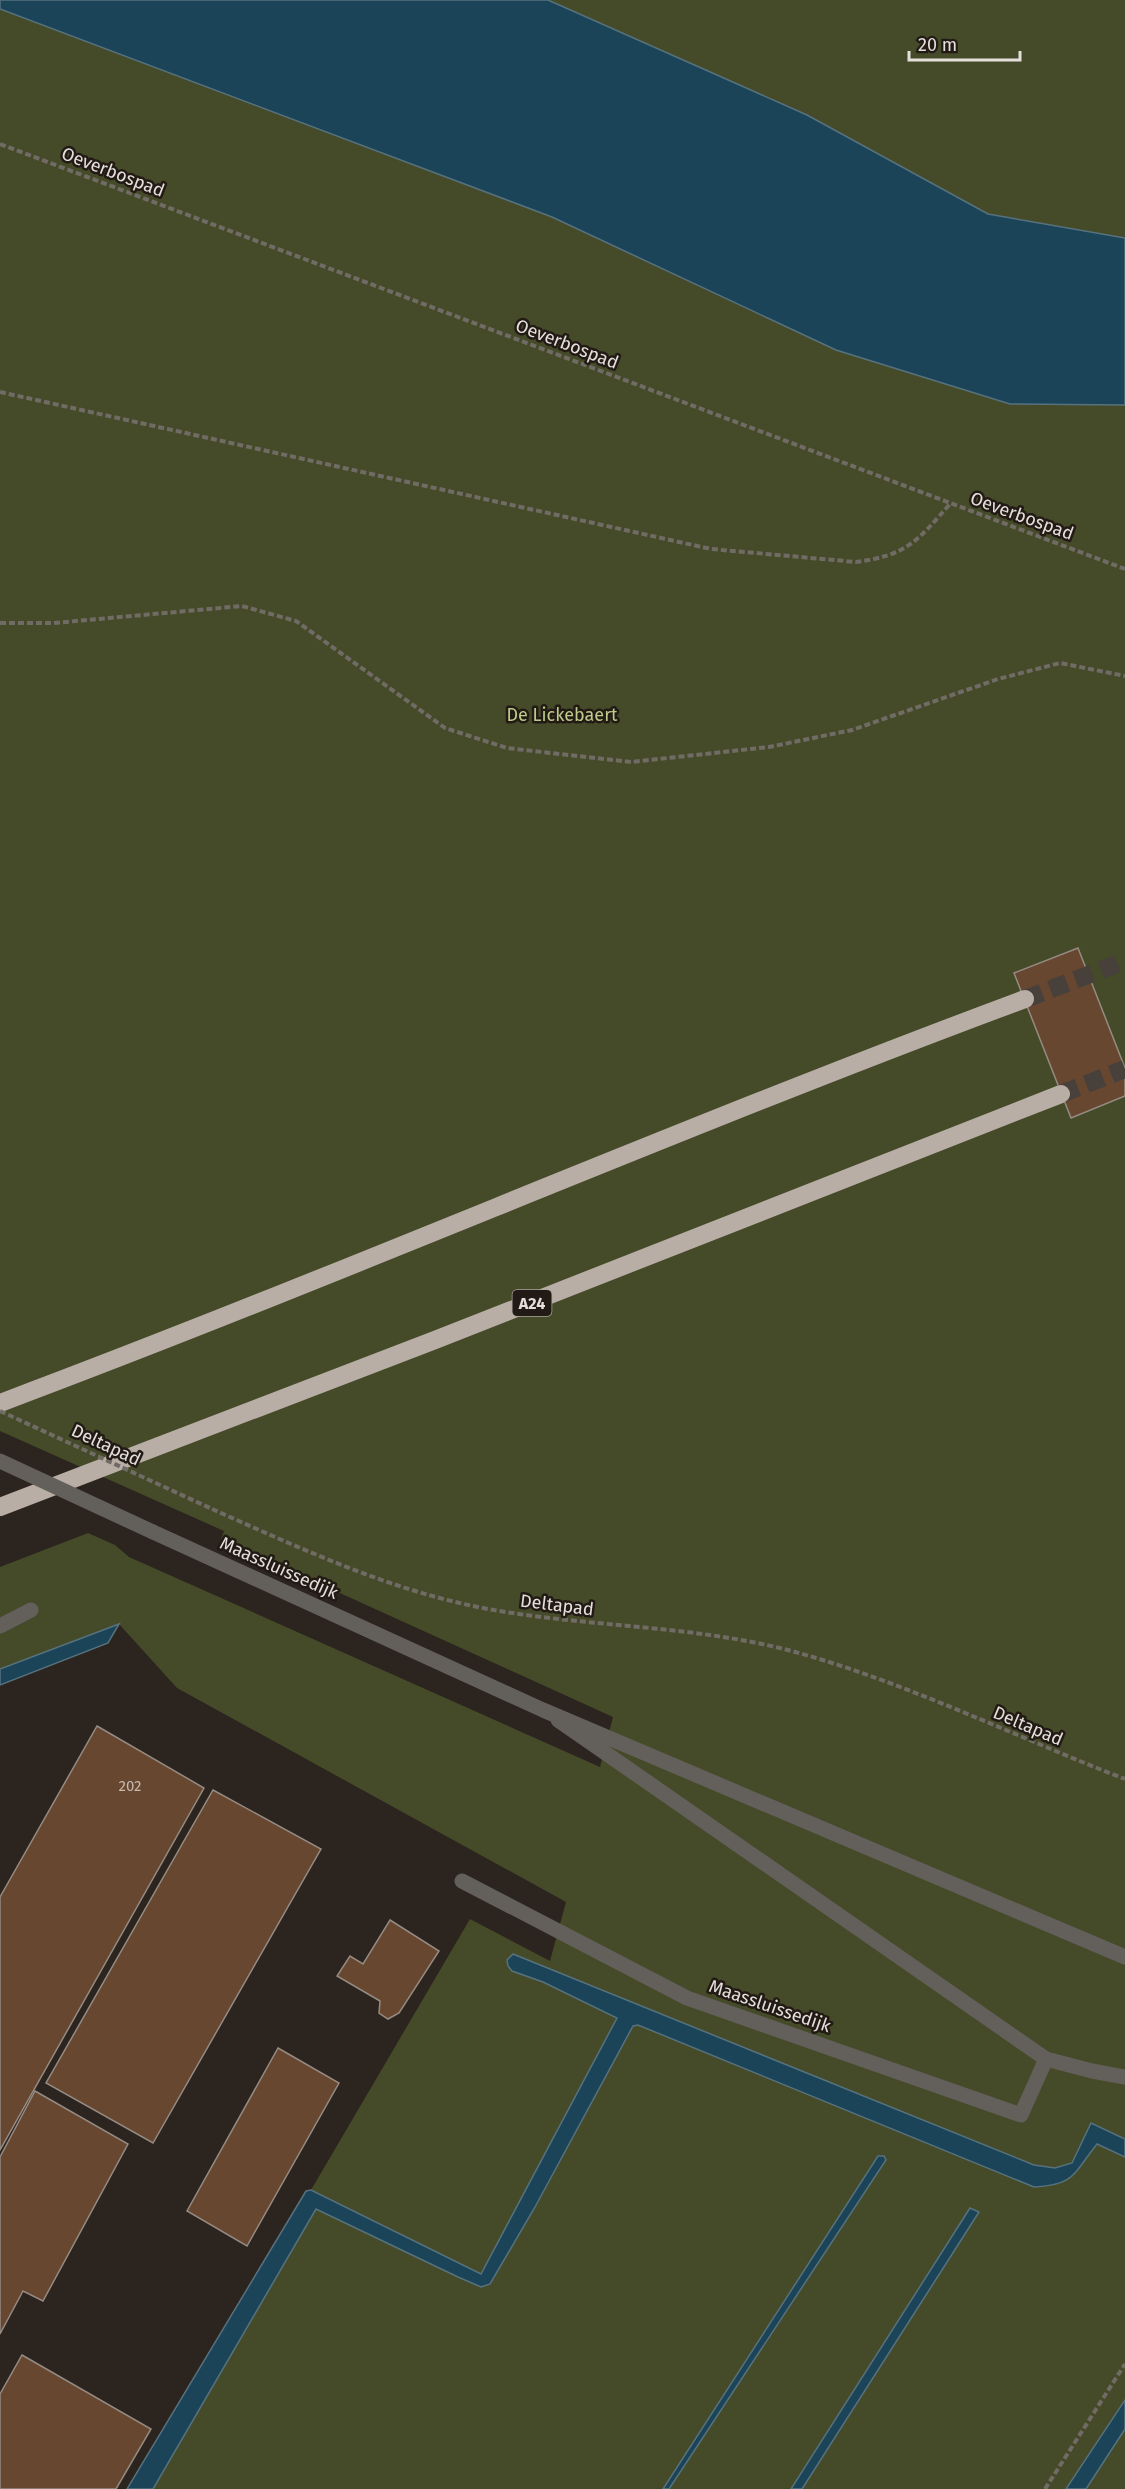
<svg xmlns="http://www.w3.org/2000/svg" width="1125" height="2489" font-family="'Fira Sans',sans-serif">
<rect width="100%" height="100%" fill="#2c241e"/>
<polygon fill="#454b29" points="0,0 1125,0 1125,2489 153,2489 316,2209 379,2239 387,2227 311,2190 470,1919 550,1961 566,1902 177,1688 119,1624 0,1669 0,1567 88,1533 115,1545 129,1557 600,1767 613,1717 221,1539 224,1531 0,1431"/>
<g fill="#1b4458" stroke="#57727f" stroke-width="1.5">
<polygon points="0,0 548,0 807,115 988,214 1125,238 1125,405 1010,404 836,350 552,217 0,9"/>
<polygon points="119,1624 108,1643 0,1685 0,1669"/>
<path d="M513 1954 1034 2165 1055 2168 1072 2163 1091 2123 1125 2139V2157L1097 2144C1073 2174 1075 2185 1034 2187L638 2025 633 2026 535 2207 490 2284 481 2287 458 2277 316 2209 153 2489H127L306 2191 311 2190 481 2274 617 2018 543 1982 512 1971 508 1966 507 1960Z"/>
<polygon points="878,2156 884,2156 886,2160 669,2489 663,2489"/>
<polygon points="970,2208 979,2212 802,2489 791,2489"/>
<polygon points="1125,2400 1125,2429 1086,2489 1066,2489"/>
</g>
<g fill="#674730" stroke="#958b83" stroke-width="1.5">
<polygon points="1078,948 1125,1068 1125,1096 1071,1118 1014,973"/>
<polygon points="97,1726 204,1788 0,2150 0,1897"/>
<polygon points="213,1790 321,1849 153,2143 46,2083"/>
<polygon points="390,1920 439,1951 399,2013 388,2019 379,2013 380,2001 337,1976 350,1956 363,1964"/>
<polygon points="278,2048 339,2083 247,2246 187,2211"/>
<polygon points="35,2091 128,2144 43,2301 23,2291 0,2334 0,2157"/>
<polygon points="22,2355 151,2429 116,2489 0,2489 0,2394"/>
</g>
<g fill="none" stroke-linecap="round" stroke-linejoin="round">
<g stroke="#48403a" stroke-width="18" stroke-dasharray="18 9" stroke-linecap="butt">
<polyline points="1025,999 1125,961"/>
<polyline points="1061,1094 1125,1069"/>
</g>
<g stroke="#716b65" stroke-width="4" stroke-dasharray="6 3" stroke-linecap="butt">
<polyline points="0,144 1125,569"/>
<path d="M0 392 711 549 856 562C908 555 917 541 950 504"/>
<polyline points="0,623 54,623 242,606 296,621 445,728 507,748 631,762 769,747 852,730 998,679 1060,663 1125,676"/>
<path d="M212 1509C302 1549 391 1591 488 1609 587 1627 690 1625 788 1650 904 1681 1013 1736 1125 1779"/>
<polyline points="1045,2489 1125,2364"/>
</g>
<g stroke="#635f5b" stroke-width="15">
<polyline points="0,1626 31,1610"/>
<polyline points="558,1720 1046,2059 1092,2071 1125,2077"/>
<polyline points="462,1881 687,1998 1021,2115 1046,2059"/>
</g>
<polyline stroke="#635f5b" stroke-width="15" points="153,1532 543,1710 1125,1957"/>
<g stroke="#b8aea5" stroke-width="18">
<path d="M0 1403C344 1274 680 1127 1025 999"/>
<polyline points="0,1507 435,1340 1061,1094"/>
</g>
<polyline stroke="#716b65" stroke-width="4" stroke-dasharray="6 3" stroke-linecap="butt" points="0,1411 212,1509"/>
<polyline stroke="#635f5b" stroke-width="15" points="0,1461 153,1532"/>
</g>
<g text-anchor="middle" stroke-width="5" stroke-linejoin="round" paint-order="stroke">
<g font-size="15" fill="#c5b9b0">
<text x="130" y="1791">202</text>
</g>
<rect fill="#221a14" stroke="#aaa49f" stroke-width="1.5" x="512.5" y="1290" width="39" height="26" rx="4.5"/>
<g font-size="16" font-weight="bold" fill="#e4dfdb">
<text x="532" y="1309">A24</text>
</g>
<g font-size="18" fill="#e4dfdb" stroke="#221a14">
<text transform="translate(113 172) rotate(21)" y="6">Oeverbospad</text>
<text transform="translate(567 344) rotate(21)" y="6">Oeverbospad</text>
<text transform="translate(1022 516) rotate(20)" y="6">Oeverbospad</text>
<text transform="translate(106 1445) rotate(25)" y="6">Deltapad</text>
<text transform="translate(279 1568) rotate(24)" y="6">Maassluissedijk</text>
<text transform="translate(557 1605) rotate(7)" y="6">Deltapad</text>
<text transform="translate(1028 1726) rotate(23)" y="6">Deltapad</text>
<text transform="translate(770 2006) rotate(19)" y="6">Maassluissedijk</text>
</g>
<g font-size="18" fill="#becb8a" stroke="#221a14">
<text x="562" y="721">De Lickebaert</text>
</g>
</g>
<path d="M909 51v9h111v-9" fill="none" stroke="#e4dfdb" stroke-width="3"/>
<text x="918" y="51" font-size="18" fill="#e4dfdb" stroke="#221a14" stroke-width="4.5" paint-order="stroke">20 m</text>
</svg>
